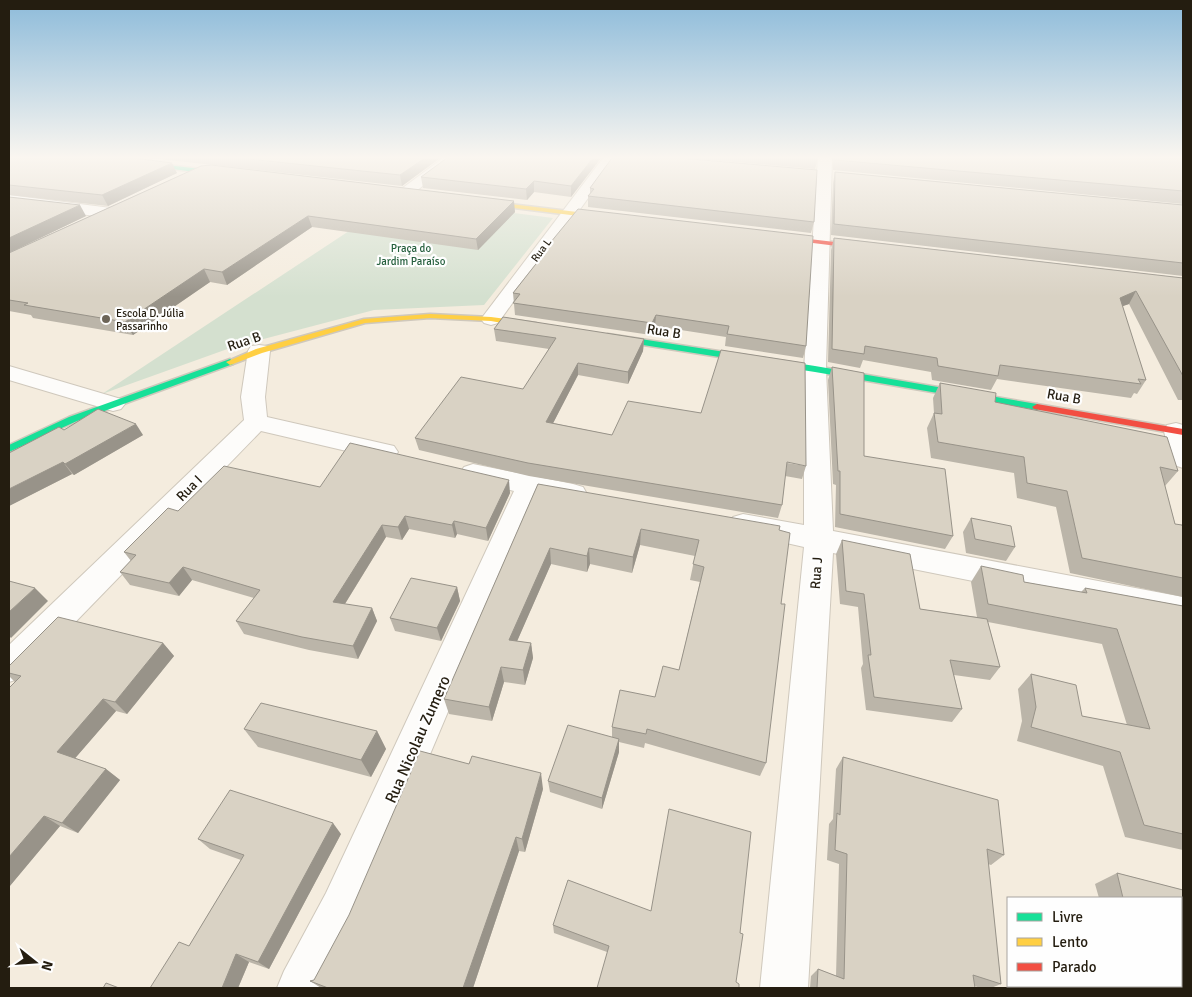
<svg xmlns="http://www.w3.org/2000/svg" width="1192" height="997" font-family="Signika,sans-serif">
<rect width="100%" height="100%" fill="#f4ecde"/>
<polygon fill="#d4e0cf" points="399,198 553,218 484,305 374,310 233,347 102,394"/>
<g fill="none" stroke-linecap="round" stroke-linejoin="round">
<g stroke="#cfc8bc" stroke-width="2">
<g id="street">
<polygon points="443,158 458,158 410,196 400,196 398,193 400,190"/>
<polygon points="603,158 617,158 498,323 491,325 484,323 481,319 484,315"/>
<polygon points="818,158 832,158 826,369 833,531 1183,597 1183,623 833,553 808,988 760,988 804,547 733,531 729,524 733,517 743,514 804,525 804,369"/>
<polygon points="9,195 111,208 117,210 119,213 117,216 111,218 9,205"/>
<polygon points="259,345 267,346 270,351 265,397 267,417 394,446 398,452 394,458 385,460 261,431 21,678 9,682 9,645 244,420 241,397 248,351 251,346"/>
<polygon points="9,366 121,399 125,404 121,409 113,411 9,380"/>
<polygon points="1176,423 1183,425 1183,468 1174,465 1170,459 1164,431 1167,425"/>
<polygon points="473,464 573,484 583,487 587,494 583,501 573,504 539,496 358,925 326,988 277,988 284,971 326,893 514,491 464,479 460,473 464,467"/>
</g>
</g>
<g stroke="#cfc8bc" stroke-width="3">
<g id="fast">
<polygon points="109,158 201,169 231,170 234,172 231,174 201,173 111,160"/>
<polygon points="608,334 815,366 1037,404 1042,407 1037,410 815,372 605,339 605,335"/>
<polygon points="230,359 234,362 233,364 77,421 9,452 9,445 69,417"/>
</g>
</g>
<g stroke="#cfc8bc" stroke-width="3">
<g id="slow">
<polygon points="477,200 611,216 614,218 611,220 475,203 475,201"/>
<polygon points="430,314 491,317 536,323 540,326 536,329 491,321 430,318 365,323 262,353 233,364 230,365 226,362 256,349 364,319"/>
</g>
</g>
<g stroke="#cfc8bc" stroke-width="3">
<g id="jam">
<polygon points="775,235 869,246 873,248 869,250 773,238 772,237"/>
<polygon points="1037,404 1183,429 1183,435 1034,409 1032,407"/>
</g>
</g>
<use href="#street" fill="#fdfcfa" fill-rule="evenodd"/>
<use href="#fast" fill="#16e098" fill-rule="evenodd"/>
<use href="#slow" fill="#ffcf43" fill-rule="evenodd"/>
<use href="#jam" fill="#f24e42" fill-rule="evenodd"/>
</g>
<g fill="#bbb5a9">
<polygon points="9,158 177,173 108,206 9,195"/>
<polygon points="150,158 440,158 402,186"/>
<polygon points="447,158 601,158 571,197 534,192 527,200 423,188 421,177"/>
<polygon points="689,158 818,158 815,169"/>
<polygon points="832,158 1183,158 1183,204 833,170"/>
<polygon points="201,166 515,212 478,250 312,227 227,285 210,282 133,335 33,318 31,315 9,311 9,197 86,216 13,251"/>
<polygon points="835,172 1183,205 1183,276 831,235 833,183"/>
<polygon points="590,188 814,222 811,233 588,207 588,196 590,194"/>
<polygon points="834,238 1183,278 1183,400 1178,400 1129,304 1122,306 1146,380 1137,394 1134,393 1131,398 997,379 991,390 932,380 931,372 863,360 860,368 828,362 831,250"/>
<polygon points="541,254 806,346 803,358 725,346 726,337 655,326 651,335 515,315 513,293 541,257"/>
<polygon points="494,329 644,339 643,351 628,384 578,375 553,423 612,435 806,466 802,479 785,476 782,505 778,518 529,476 419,450 415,438 523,389 549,349 496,341"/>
<polygon points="832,367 864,456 953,536 945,549 835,527 836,485 833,484 828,380"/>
<polygon points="940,383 995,402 1178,471 1165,486 1175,524 1183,528 1183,597 1070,573 1056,507 1017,498 1014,473 931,458 927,428 934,413 933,398"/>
<polygon points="64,430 143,435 74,475 72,474 9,506"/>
<polygon points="538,484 779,530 781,604 766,763 760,776 645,743 644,748 619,742 619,752 602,809 550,792 548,781 612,737 612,727 655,697 679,670 700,582 690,580 695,556 640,545 632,573 590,564 587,572 551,564 517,641 531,643 533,658 525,685 504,682 492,721 449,714 444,699"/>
<polygon points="320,487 510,493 488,541 457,534 455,538 409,529 402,540 386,537 345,604 372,608 377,621 358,659 309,650 244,634 236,621 254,598 192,580 179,596 130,585 120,572 131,561 124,552 178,511"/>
<polygon points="971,518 1015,547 1006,561 966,553 963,532"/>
<polygon points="842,540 920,609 977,617 971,582 981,566 1024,582 1081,592 1085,588 1183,606 1183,850 1125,837 1103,766 1017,741 1022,721 1018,689 1031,674 1082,716 1127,725 1102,644 988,622 1000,667 990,680 954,675 962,709 952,722 866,710 861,668 863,664 858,607 840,604 836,554"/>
<polygon points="457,587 460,601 441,641 395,631 390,618"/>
<polygon points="163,643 174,656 127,714 116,711 75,758 106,769 120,780 78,833 60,826 9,887 15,682 9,676 9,666"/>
<polygon points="244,729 377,731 386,749 371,777 258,747"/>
<polygon points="843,757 1004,855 991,865 988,864 1001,984 991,988 981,988 974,986 975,988 810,988 811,976 818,969 836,976 839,864 827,860 829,824 833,819 836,769"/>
<polygon points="543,789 525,852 519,851 473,988 321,988 310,981 314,980"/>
<polygon points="751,832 607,952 554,933 553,925 651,911"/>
<polygon points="341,834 269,969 249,962 238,988 150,988 189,946 241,860 210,849 198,839"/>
<polygon points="1117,873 1183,890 1183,988 1147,988 1139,986 1181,986 1181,898 1099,898 1095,884"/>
</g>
<g fill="#989389">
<polygon points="425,158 440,158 402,186 400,175"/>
<polygon points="593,158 601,158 571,197 571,186"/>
<polygon points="172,163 177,173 108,206 102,195"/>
<polygon points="534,181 534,192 527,200 526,189"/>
<polygon points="514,201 515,212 478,250 476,239"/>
<polygon points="80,205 86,216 9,253 9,238"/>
<polygon points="308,216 312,227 227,285 222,272"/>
<polygon points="204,269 210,282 133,335 125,322"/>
<polygon points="1136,291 1129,304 1112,310 1120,298"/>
<polygon points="656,315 655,326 651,335 652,323"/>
<polygon points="644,339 643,351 628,384 628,372"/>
<polygon points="578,363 578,375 547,435 546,422"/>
<polygon points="136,424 143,435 74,475 65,464"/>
<polygon points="63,462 72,474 9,506 9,489"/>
<polygon points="509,480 510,493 488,541 486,528"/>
<polygon points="405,516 409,529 402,540 398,527"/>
<polygon points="454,521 457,534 455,538 452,525"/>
<polygon points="382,525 386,537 338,615 333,602"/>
<polygon points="641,529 640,545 632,573 633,557"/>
<polygon points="550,548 551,564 511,655 509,640"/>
<polygon points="589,548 590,564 587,572 587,556"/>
<polygon points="183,567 192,580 179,596 169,583"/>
<polygon points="457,587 460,601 441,641 437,628"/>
<polygon points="35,588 48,601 11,638 9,636 9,612"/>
<polygon points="372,608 377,621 358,659 353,646"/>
<polygon points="163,643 174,656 127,714 115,702"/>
<polygon points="531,643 533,658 525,685 523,670"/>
<polygon points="501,667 504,682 492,721 489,707"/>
<polygon points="103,699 116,711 71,763 57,752"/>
<polygon points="377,731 386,749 371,777 361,760"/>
<polygon points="619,739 619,752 602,809 602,798"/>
<polygon points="106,769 120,780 78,833 62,823"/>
<polygon points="541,773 543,789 525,852 522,839"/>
<polygon points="44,816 60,826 9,887 9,857"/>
<polygon points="333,823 341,834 269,969 258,962"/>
<polygon points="516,837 519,851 473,988 463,988"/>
<polygon points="236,954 249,962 238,988 222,988"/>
</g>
<g fill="#d9d2c4" stroke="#989389">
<polygon points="9,158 134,158 172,163 102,195 9,185"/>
<polygon points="239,158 425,158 400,175"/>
<polygon points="447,158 593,158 571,186 534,181 526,189 421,177"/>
<polygon points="612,158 680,158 817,170 814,222 588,196 594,189 590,188"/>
<polygon points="835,158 1183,158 1183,191 835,160"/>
<polygon points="211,165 514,201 476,239 308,216 222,272 204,269 125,322 24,305 28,303 9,300 9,253 201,166"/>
<polygon points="835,172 1183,205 1183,263 834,224"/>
<polygon points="9,197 80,205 9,238"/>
<polygon points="578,209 813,236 806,346 727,334 729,326 656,315 652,323 513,303 520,294 513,293 543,255 541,254"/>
<polygon points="834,238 1183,278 1183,376 1136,291 1120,298 1146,380 1138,379 1141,384 1000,365 998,376 938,366 937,358 865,346 864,354 832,349"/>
<polygon points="503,317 644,339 628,372 578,363 546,422 612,435 628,401 701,413 721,350 805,363 806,466 787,462 782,505 528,463 415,438 461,377 523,389 556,338 494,329"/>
<polygon points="832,367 864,373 864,456 945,469 953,536 840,514 840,471 838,471"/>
<polygon points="940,383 996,393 995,402 1167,437 1178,471 1160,467 1175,524 1182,525 1183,528 1183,578 1082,558 1067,491 1027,483 1024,457 938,442 934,413 942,414"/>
<polygon points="98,409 136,424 65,464 63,462 9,489 9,453 59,427 64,430"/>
<polygon points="350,443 509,480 486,528 454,521 452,525 405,516 398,527 382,525 333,602 372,608 353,646 302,637 236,621 260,590 183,567 169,583 120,572 136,555 124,552 168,508 178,511 224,466 320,487"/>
<polygon points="538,484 780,526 779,530 790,533 781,604 785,604 766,763 647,729 646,734 612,727 620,690 655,697 663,666 679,670 704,567 693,564 699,540 641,529 633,557 589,548 587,556 550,548 509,640 531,643 523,670 501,667 489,707 444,699"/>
<polygon points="971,518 1011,526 1015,547 975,539"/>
<polygon points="842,540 910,554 920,609 987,619 1000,667 950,660 962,709 874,697 868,655 871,655 864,594 846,591"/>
<polygon points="981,566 1023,575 1024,582 1087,593 1085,588 1183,606 1183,834 1144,825 1120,752 1031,727 1036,707 1031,674 1076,685 1082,716 1150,729 1117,629 988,604"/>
<polygon points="411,578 457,587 437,628 390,618"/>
<polygon points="9,581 35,588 9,612"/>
<polygon points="58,617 163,643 115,702 103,699 57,752 106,769 62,823 44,816 9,857 9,688 21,676 9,673 9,666"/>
<polygon points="261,703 377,731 361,760 244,729"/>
<polygon points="568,725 619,739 602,798 548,781"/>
<polygon points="420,751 469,764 472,756 541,773 522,839 516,837 463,988 328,988 310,981 314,980 349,915"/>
<polygon points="843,757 998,800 1004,855 987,849 1001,984 973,975 975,988 817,988 818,969 844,979 847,854 835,850 837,813 840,815"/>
<polygon points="230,790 333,823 258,962 236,954 222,988 150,988 179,942 189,946 244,855 198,839"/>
<polygon points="669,809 751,832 740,933 743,934 736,982 739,984 739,988 597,988 609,946 553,925 568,880 651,911"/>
<polygon points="1117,873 1183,890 1183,983 1181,982 1181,898 1123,898"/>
<polygon points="106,983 119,988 103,988"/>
</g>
<linearGradient id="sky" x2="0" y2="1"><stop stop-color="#8dbbda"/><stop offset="0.53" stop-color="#faf6f0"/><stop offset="1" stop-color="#faf6f0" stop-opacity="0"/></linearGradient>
<rect width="1192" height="297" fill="url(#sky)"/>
<circle fill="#6d6558" stroke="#fefefe" stroke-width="2" cx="106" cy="319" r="5"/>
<g text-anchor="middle" stroke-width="4.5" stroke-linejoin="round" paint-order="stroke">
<g font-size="11" fill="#255f3d" stroke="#fefefe">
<text x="411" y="252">Praça do<tspan x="411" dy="13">Jardim Paraíso</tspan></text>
</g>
<g font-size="11" fill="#241d10" stroke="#fefefe">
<text transform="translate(541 250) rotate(-54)" y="4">Rua L</text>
</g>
<g font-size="11" fill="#241d10" stroke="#fefefe" text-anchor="start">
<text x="116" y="317">Escola D. Júlia<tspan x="116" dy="13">Passarinho</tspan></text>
</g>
<g font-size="14" fill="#241d10" stroke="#fefefe">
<text transform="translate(664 331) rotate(9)" y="5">Rua B</text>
<text transform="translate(244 341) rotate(-19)" y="5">Rua B</text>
<text transform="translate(1064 396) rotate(10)" y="5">Rua B</text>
<text transform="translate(189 488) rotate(-45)" y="5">Rua I</text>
<text transform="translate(816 573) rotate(-86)" y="5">Rua J</text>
</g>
<g font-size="16" fill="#241d10" stroke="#fefefe">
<text transform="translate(417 739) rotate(-66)" y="6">Rua Nicolau Zumero</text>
</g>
</g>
<rect width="1192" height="997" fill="none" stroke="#241d10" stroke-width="20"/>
<rect x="1007" y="897" width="175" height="90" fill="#fefefe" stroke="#a7a49f"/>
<rect x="1017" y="913" width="25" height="8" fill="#16e098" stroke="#a7a49f"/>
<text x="1052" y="922" font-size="15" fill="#241d10">Livre</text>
<rect x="1017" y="938" width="25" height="8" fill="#ffcf43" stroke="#a7a49f"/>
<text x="1052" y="947" font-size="15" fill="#241d10">Lento</text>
<rect x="1017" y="963" width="25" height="8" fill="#f24e42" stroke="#a7a49f"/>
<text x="1052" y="972" font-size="15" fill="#241d10">Parado</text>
<g transform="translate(35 962) rotate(107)" stroke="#fefefe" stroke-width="4" paint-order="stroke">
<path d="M0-4L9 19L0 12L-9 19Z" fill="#241d10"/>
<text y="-8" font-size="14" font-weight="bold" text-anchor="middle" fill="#241d10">N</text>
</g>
</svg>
